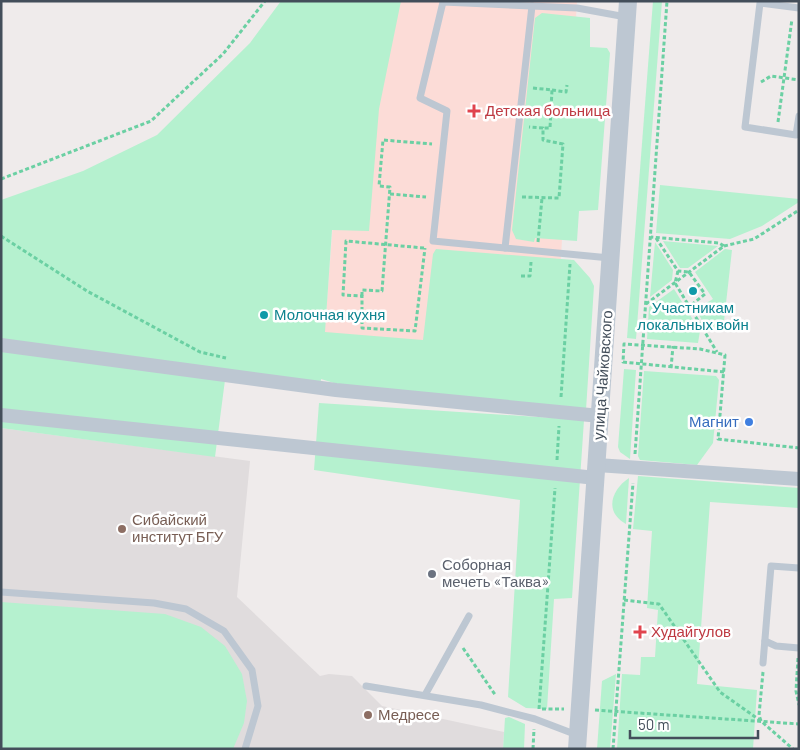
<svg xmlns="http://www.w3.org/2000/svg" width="800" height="750" font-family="Barlow,sans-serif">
<rect width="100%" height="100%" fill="#efebeb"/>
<polygon fill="#e0dcdd" points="1,428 250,461 237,597 320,676 329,674 352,676 382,706 504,732 503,749 1,749"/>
<polygon fill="#fcdcd7" points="350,1 577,1 552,399 321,379"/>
<g fill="#b5f1cf">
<polygon points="281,1 401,1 379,109 369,231 332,230 325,332 423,340 433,254 436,249 574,260 590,278 594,286 586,410 353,389 321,379 320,388 225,380 215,457 1,428 1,200 83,171 157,135 250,43"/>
<polygon points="653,1 662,1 636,339 627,338"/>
<polygon points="542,13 590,18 590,47 607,48 610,53 598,210 579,211 577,241 535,238 534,242 516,239 512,230 535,18"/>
<polygon points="660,185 799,199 799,202 762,226 730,239 656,233"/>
<polygon points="663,241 718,246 688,268 680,268"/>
<polygon points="655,242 673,270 672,280 650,297"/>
<polygon points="725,249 732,250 723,330 706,328 696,309 713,299 695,272"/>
<polygon points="674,289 700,331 698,343 647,339 649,307"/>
<polygon points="624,369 636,370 630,459 620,452 618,447"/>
<polygon points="644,371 716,376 719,380 713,443 697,465 640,460 638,456"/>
<polygon points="319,403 584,420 572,598 554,599 547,709 526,708 508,697 520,500 314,470"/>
<polygon points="638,476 799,488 799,508 710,502 697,684 757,690 753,749 617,749 622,674 640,675 641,657 655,657 658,610 647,608 652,531 633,529"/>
<path d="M629 478 626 524C604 512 611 490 629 478Z"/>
<polygon points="1,602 165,614 201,627 225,646 242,674 247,701 244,723 233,749 1,749"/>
<polygon points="616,674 610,749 597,749 602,681"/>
<polygon points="509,717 525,724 524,749 503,749 505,718"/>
</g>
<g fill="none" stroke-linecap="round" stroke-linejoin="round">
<g stroke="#6bd0a3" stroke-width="3" stroke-dasharray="4 2.5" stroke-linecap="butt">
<polyline points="761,82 771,76 799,80"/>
<polyline points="533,88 552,90 550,128 543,128"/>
<polyline points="552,90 566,92 567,85"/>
<polyline points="778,122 792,19"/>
<polyline points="1,179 151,121 223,54 265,1"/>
<polyline points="390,194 426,197"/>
<polyline points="522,197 559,198 563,144 543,140 543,128 529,127"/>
<polyline points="1,236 87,291 200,352 226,358"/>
<polyline points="656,238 678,271 689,272 705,294 689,307"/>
<polyline points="538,242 542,198"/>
<polyline points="724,246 754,239 799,210"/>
<polyline points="424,248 346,241 343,295 362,296 362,328 415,331 425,248"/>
<polyline points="678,271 675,283 717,352"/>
<polyline points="521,276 530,276 531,262"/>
<polyline points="362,296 362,290 382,291 390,187 379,186 383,140 432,144"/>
<polyline points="646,304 724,246 719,243 651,237"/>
<polyline points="671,368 673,346"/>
<polyline points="724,372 623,362 624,344 700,349 725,355 718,439 799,448"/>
<polyline points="561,397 570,264"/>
<polyline points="635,454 667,1"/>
<polyline points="557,460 559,426"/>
<polyline points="624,600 659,604 720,692 761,721 793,749"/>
<polyline points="463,648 496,696"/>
<polyline points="798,658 796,691 799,705"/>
<polyline points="539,709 555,488"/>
<polyline points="542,709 564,709"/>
<polyline points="595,710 799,724"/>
<polyline points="761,721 759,715 763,672"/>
<polyline points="533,749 534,729"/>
<polyline points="613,749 633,483"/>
</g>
<g stroke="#bdc7d2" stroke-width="7">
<polyline points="532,6 505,248 610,258"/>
<polyline points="799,8 760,3 745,127 796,135 799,116"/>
<polyline points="505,248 433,241 447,111 420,98 443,2 577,8 626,17"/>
<polyline points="1,592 154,603 186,609 224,631 252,670 258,706 245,749"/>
<polyline points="765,641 776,646 799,648"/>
<polyline points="763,663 771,566 799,568"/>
<polyline points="366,686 481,705 535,719 577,735"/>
<polyline points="425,695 469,616"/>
</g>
<g stroke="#bdc7d2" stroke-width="14">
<polyline points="1,345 336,390 600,416"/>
<polyline points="1,415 596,478"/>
<polyline points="597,465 799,479"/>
</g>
<polyline stroke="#bdc7d2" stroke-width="18" points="577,749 628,1"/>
</g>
<g fill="#e0444e" stroke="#fff" stroke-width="2">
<path d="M471.5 103.5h5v5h5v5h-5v5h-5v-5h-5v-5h5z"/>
<path d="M637.5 624.5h5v5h5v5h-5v5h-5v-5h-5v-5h5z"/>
</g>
<g fill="#0f9aa8" stroke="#fff" stroke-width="2">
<circle cx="693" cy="291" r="5"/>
<circle cx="264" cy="315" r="5"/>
</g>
<circle fill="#3f7fe0" stroke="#fff" stroke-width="2" cx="749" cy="422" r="5"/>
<g fill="#8d6e63" stroke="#fff" stroke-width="2">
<circle cx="122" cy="529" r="5"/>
<circle cx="368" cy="715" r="5"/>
</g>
<circle fill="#6b7280" stroke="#fff" stroke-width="2" cx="432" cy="574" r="5"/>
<g text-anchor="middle" stroke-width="5" stroke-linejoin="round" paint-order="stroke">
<g font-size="15" fill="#be3a42" stroke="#fff" text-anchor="start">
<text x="485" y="116">Детская больница</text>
<text x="651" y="637">Худайгулов</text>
</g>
<g font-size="15" fill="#0d838f" stroke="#fff">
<text x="693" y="313">Участникам<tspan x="693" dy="17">локальных войн</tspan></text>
<text x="274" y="320" text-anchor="start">Молочная кухня</text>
</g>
<g font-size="15" fill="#434e5a" stroke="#fff">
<text transform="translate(603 375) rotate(-86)" y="5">улица Чайковского</text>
</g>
<g font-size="15" fill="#366cbe" stroke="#fff" text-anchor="end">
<text x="739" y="427">Магнит</text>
</g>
<g font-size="15" fill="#785e54" stroke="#fff" text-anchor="start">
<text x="132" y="525">Сибайский<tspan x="132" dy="17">институт БГУ</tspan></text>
<text x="378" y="720">Медресе</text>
</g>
<g font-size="15" fill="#5b616d" stroke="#fff" text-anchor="start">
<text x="442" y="570">Соборная<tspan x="442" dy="17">мечеть «Таква»</tspan></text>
</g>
</g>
<rect width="800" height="750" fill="none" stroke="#434e5a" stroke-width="5"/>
<path d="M630 730v8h128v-8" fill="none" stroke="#434e5a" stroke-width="2.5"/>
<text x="638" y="730" font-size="15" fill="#434e5a" stroke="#ffffff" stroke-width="4" paint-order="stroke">50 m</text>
</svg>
